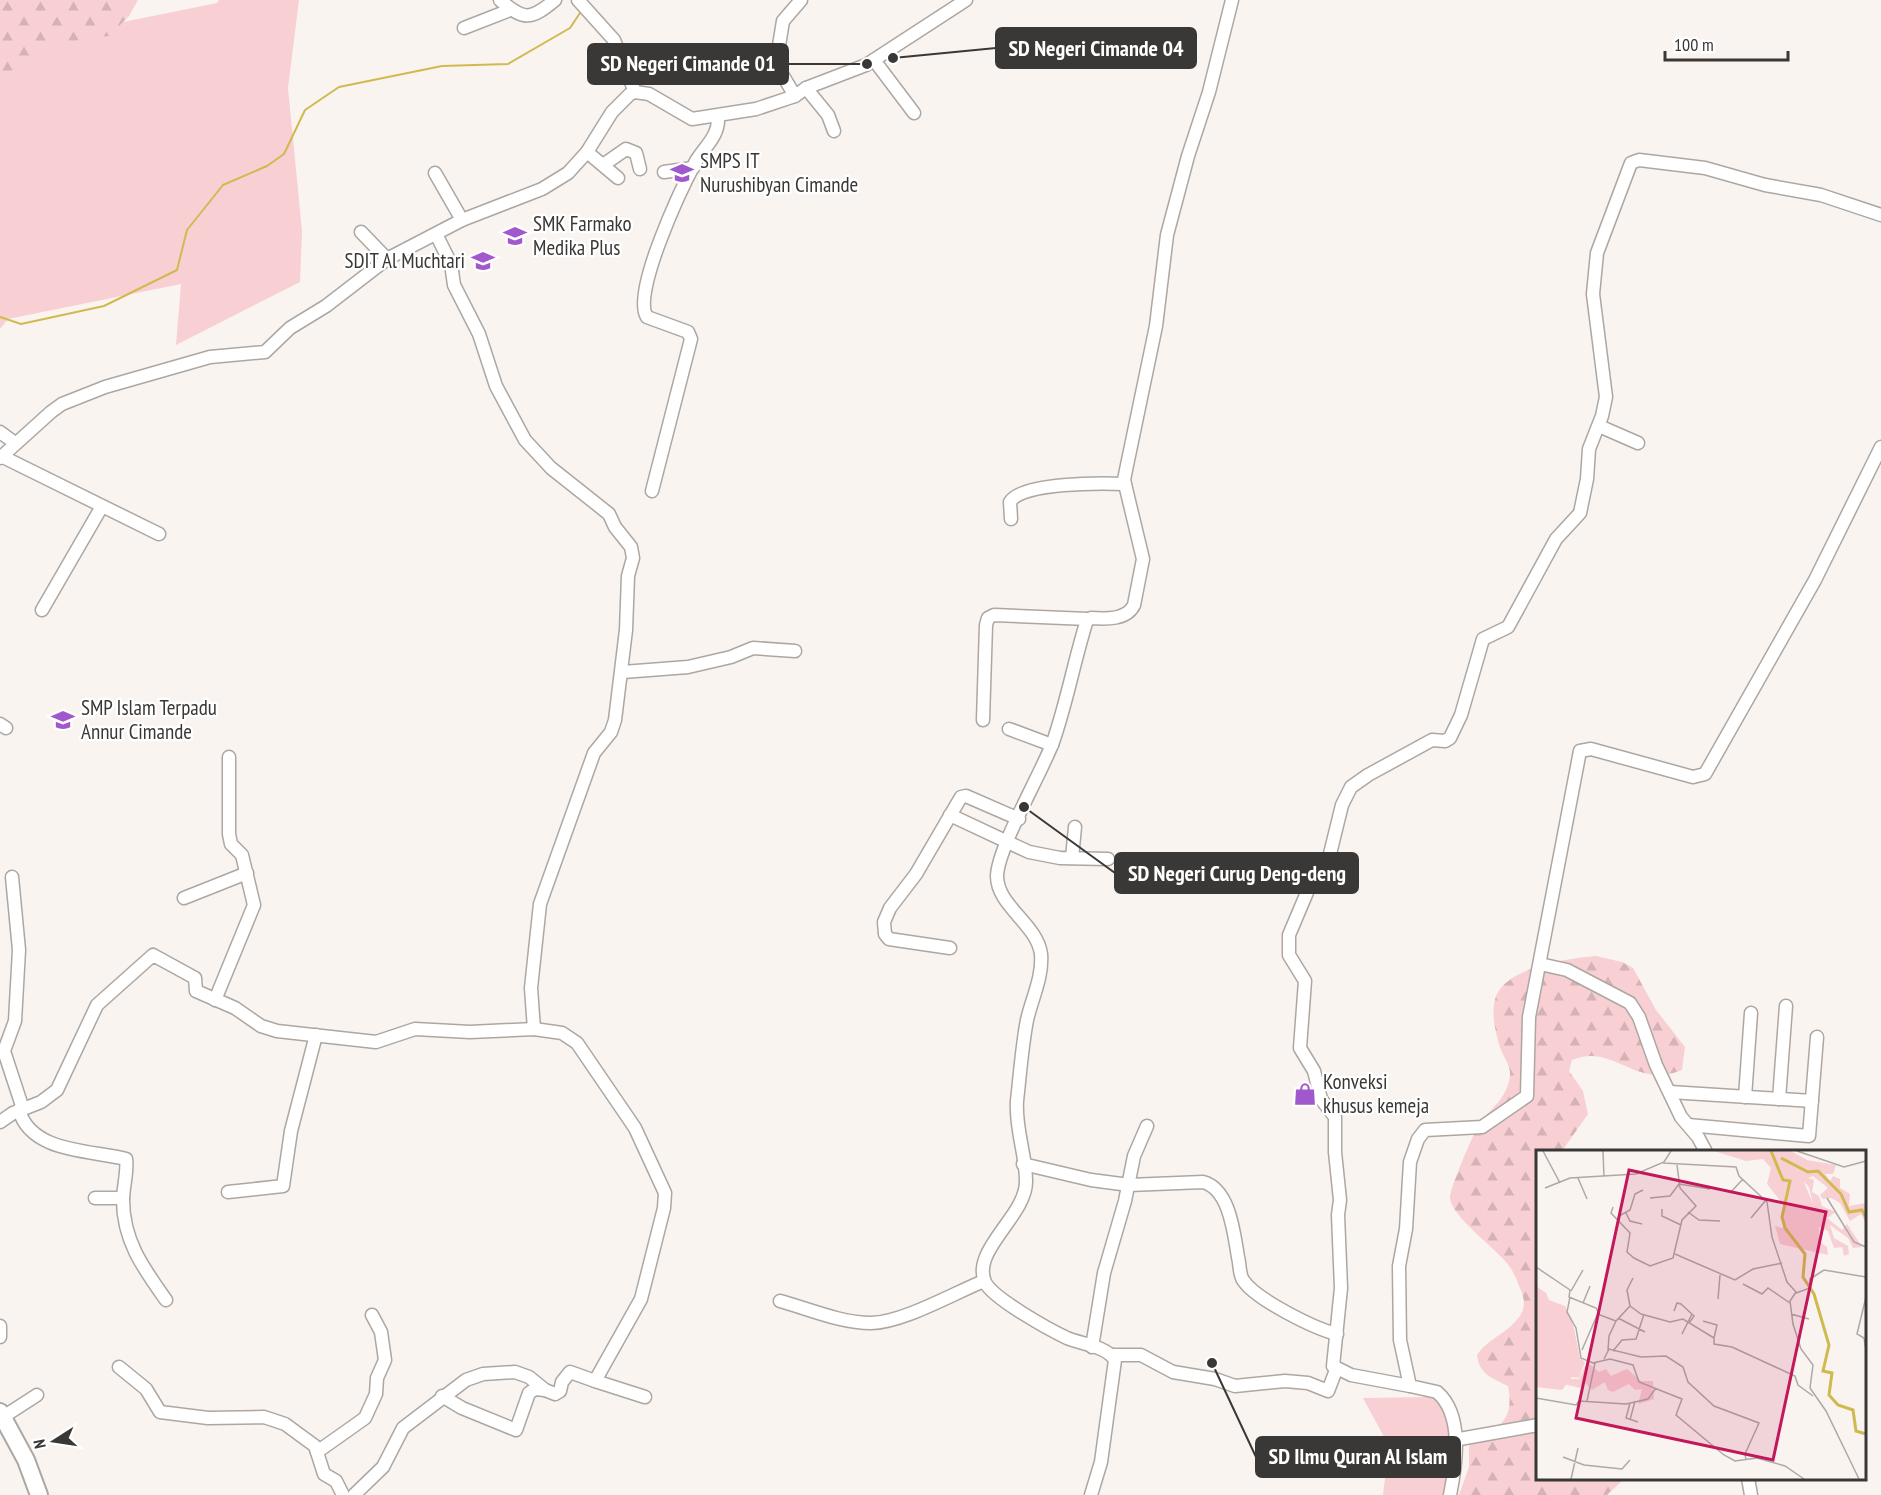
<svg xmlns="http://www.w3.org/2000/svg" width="1881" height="1495" font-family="'PT Sans Narrow',sans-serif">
<defs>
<pattern id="forest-firs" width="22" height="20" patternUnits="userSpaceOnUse" patternTransform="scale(1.5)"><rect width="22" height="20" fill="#f8cfd2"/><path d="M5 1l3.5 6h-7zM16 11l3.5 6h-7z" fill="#d5b2b5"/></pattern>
</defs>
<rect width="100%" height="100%" fill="#faf4f0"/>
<g fill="#f8cfd2">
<polygon points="219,0 299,0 288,88 302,231 300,282 176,345 181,284 8,319 0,329 0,72 59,35 217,3"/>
<polygon points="1432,1397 1446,1408 1452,1449 1444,1495 1383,1495 1389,1446 1363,1398"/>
</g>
<g fill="url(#forest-firs)">
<path d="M0 0H138L129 16 109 36C91 37 77 43 59 40L47 48 32 66 12 71 6 90 0 96Z"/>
<path d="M1596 956 1622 962 1633 968 1656 1010 1685 1047 1682 1070C1635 1090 1613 1042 1572 1060L1569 1071 1583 1091 1588 1114 1562 1151 1538 1152V1478L1624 1479 1607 1495H1459L1469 1467V1440C1498 1430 1515 1421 1508 1386 1492 1378 1479 1374 1477 1355 1488 1338 1513 1331 1522 1312 1526 1303 1523 1294 1519 1286 1516 1277 1512 1269 1506 1262 1493 1246 1451 1216 1450 1198 1449 1190 1473 1135 1478 1126 1486 1113 1499 1105 1506 1090 1516 1066 1505 1064 1499 1044 1495 1030 1490 1009 1497 994 1510 967 1569 958 1596 956Z"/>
</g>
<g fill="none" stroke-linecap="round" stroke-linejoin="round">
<polyline stroke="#d0ba50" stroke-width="2" points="0,317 21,324 104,306 177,270 187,230 223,185 267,166 284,154 305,110 339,87 442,66 508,64 570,28 582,10"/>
<g stroke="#aca7a3" stroke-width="15">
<g id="minor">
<path d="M500 0C524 21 531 20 555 0"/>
<polyline points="578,0 614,40 635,92"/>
<polyline points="464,28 510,10"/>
<polyline points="874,60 914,113"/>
<polyline points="806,88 828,115 834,131"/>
<polyline points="795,96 776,64 783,21 801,0"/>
<polyline points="587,152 618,178"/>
<polyline points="603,165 626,149 636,153 640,169"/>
<polyline points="664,172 693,168"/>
<polyline points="435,173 462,220"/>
<polyline points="361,232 387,259"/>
<polyline points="437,236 451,264 454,285 479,334 496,386 525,440 551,468 609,514 615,527 631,547 633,558 628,576 626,630 615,720 611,732 594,753 540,904 531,988 534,1029"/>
<polyline points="1599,426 1638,443"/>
<polyline points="0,432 15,443"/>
<polyline points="1,456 159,534"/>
<polyline points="0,458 51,412 62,404 105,387 210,357 265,352 290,328 326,306 387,259 462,220 542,189 568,173 587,152 612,112 630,94 635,92 649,94 692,119 756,109 795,96 806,88 866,65 966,0"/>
<path d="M652 491 691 339 688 332 647 317C631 294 682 187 696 161 706 145 719 136 718 117"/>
<path d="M1011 519 1010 502C1022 482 1102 483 1125 484"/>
<polyline points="42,610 101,508"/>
<polyline points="623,672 688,667 731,657 753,648 795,651"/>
<polyline points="983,720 986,625 988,618 994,615 1088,619"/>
<polyline points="0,724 6,728"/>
<polyline points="1009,729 1052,745"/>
<polyline points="950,815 1029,852 1060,858 1108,859"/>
<polyline points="1072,858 1075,827"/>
<polyline points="12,877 19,950 15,1021 4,1051 23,1109"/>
<polyline points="184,898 247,873"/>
<polyline points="950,948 889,939 885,934 884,922 890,908 916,874 961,797 966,796 1019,819"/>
<polyline points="1540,964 1567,970 1630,1003 1639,1017 1656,1065 1681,1117 1698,1137 1706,1152"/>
<polyline points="215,1000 254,905 242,855 231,844 229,834 229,757"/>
<polyline points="1670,1092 1812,1101"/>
<polyline points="1745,1097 1751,1013"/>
<polyline points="1779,1099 1786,1006"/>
<path d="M19 1110C31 1153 91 1150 126 1159 128 1171 123 1187 123 1200 123 1241 144 1269 166 1300"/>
<polyline points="0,1122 13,1113 41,1102 57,1090 97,1005 153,955 195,978 196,991 235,1008 261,1026 277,1031 376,1042 415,1029 470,1032 534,1029 562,1033 577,1043 635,1128 665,1193 664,1208 641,1299 595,1381 570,1372 562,1382 560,1391 555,1394 545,1390 529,1377 515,1372 483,1374 466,1380 403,1428 383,1467 354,1495"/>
<polyline points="1688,1125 1809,1136 1817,1037"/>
<path d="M1023 1164 1091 1180 1129 1185 1203 1182C1230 1189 1234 1234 1238 1257 1240 1264 1239 1274 1243 1280 1255 1299 1315 1329 1337 1334"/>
<polyline points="228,1192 283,1186 291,1131 316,1035"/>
<polyline points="95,1198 123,1198"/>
<path d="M780 1301C809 1309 841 1323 871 1323 902 1323 954 1293 984 1281"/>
<polyline points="0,1326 0,1337"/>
<polyline points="1092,1347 1104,1273 1125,1201 1134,1156 1147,1126"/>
<polyline points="1112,1355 1141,1355 1173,1372 1215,1379 1235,1386 1285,1381 1308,1383 1328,1391 1336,1370"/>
<polyline points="119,1367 146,1389 160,1412 208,1418 264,1417 285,1424 315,1446 324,1474 336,1481 343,1495"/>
<polyline points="595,1381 645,1397"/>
<polyline points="1410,1386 1351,1375 1333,1366 1341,1288 1338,1215 1340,1200 1335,1152 1335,1117 1321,1099 1314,1071 1300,1048 1305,981 1289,955 1289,935 1311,883 1328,862 1342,805 1351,787 1368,775 1432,740 1445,741 1450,738 1461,715 1483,639 1508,627 1556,539 1580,513 1587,479 1589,449 1602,416 1606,397 1593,294 1597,253 1631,163 1639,160 1705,168 1765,185 1821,195 1881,215"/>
<polyline points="442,1396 462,1408 516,1430 529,1393 535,1389 545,1390"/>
<polyline points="3,1417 37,1395"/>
<polyline points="1454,1440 1538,1425"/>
<polyline points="317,1452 365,1418 376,1394 377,1378 385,1360 381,1332 372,1315"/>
<polyline points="1748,1478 1751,1495"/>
<path d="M1091 1495 1101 1462 1115 1360C1106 1346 1081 1344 1067 1338 1050 1330 992 1298 985 1282 971 1250 1027 1215 1026 1181 1026 1154 1015 1129 1017 1101 1020 1074 1022 1046 1027 1020 1032 998 1043 977 1041 954 1037 924 997 906 997 876 998 847 1041 774 1053 742 1067 702 1074 661 1087 620L1091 618C1106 619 1127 620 1134 605L1143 559 1124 480 1126 470 1156 326 1167 235 1188 156 1209 92 1232 0"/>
<path d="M1450 1495C1456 1465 1464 1415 1437 1392L1410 1386 1400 1340 1399 1266 1406 1229 1410 1162 1418 1139 1425 1130 1482 1127 1527 1096 1529 1017 1580 751 1591 749 1693 777 1705 774 1815 580 1881 447"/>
</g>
</g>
<g stroke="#aca7a3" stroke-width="20">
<polyline id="highway" points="0,1412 26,1460 39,1495"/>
</g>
<use href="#minor" stroke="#fff" stroke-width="12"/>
<use href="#highway" stroke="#fff" stroke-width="16"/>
</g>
<defs>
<g id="school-bare" transform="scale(1.8)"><path d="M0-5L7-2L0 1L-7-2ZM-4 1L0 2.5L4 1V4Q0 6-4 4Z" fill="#a058cc" stroke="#fff" stroke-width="2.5" paint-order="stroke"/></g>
<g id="shop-bare" transform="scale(1.8)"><path d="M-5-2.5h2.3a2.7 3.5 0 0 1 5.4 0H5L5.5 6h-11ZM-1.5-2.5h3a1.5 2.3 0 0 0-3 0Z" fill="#a058cc" stroke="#fff" stroke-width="2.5" paint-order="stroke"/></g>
</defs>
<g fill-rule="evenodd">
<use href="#school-bare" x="682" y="173"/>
<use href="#school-bare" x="515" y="236"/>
<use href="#school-bare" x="483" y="261"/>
<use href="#school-bare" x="63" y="720"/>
<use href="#shop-bare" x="1305" y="1094"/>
</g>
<g text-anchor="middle" stroke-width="4.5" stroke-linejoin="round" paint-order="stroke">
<g font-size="21" fill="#3a3836" stroke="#fff" text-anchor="start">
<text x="700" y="168">SMPS IT<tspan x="700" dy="24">Nurushibyan Cimande</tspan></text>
<text x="533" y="231">SMK Farmako<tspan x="533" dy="24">Medika Plus</tspan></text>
<text x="465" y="268" text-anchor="end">SDIT Al Muchtari</text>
<text x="81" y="715">SMP Islam Terpadu<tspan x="81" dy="24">Annur Cimande</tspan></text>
<text x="1323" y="1089">Konveksi<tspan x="1323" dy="24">khusus kemeja</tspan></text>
</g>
</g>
<g transform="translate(1536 1150)">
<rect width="330" height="330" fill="#faf4f0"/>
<path d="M178 1H248L271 12 274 18 266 27 283 69V91L291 97 292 105 244 94 239 76 247 78V54L231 34 235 18 227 9 210 11ZM0 136 10 143 13 150 29 156 36 169 44 208 49 212 43 228 36 227 26 240 0 237Z" fill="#f8cfd2"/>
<path d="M232 1H255L271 10 300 15 297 24H289L294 31 297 26 304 29V38L314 44 313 56 330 53V74L325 64 314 71 304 53 295 48 287 49 284 45 292 38 277 26 272 28 278 30 276 42 283 46 286 56 300 62 291 68 306 80 311 74 326 97 317 98 312 88 294 75 298 88 312 96 313 104 308 106 306 97 298 98 292 81 282 76 273 37 243 6H236ZM51 212 63 222 70 219 75 226 91 219 105 231H117L118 249 102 254 106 239 99 240 93 234 77 242 72 240 69 232 56 240 48 232 44 238 24 233 26 229H43Z" fill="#f8cfd2"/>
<path fill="none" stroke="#d0ba50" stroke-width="3" d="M235 1 247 30 254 31 246 67 249 78 269 104 267 127 278 144 293 195 287 221 296 223 293 245 302 255 317 260 320 281 330 284M245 8 272 22 282 21 305 44 313 62 326 60 330 67"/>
<path fill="none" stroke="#ada9a6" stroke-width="1.5" d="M7 1 24 33M67 1 68 27M261 1 308 17 330 11M127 13 200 17 203 26 231 52 236 87 251 132 260 142 254 151 257 174 265 199 277 215 274 238 290 261 323 329M42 28 51 49M143 34 174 39M9 38 34 28 100 24 128 12 135 1M194 43 207 29M114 48 134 46 143 34M291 48 318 92 330 97M77 57 75 63 94 83 91 102 98 108 114 116 137 108 146 70 160 56 144 38 141 15M126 59V66L145 75M152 62 163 70 184 71M90 63 94 71 106 74M83 66 94 60 99 44 107 40M215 68 230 50M139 104 199 130 217 119 246 113M0 117 34 140 33 147 60 158 64 165 80 171 94 156 105 164 134 172 147 169 178 188V194L196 197 259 226 262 235 277 246M207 134 226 144 232 138 254 153M35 141 47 120M260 143 274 138V129L288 120 330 127M34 147 31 162 40 178 45 208 57 213 74 209 97 215 103 232 146 249 140 265 188 305 199 311 221 308 249 316 268 329M330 147 321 184 328 188 330 200M182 149 184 125M47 153 54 136M94 156 91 140 97 128M138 161 141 153 145 154 158 166 153 173M255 164 273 169M82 168 109 182M167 171 181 175 178 188M146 184 156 164M46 200 62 163M72 200 73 186 80 171M77 201 86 190 100 189 108 164M68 209 73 199 105 207 130 206 147 217 152 232 178 256 223 273 209 304 210 310M0 248 40 255 43 251 90 254 112 249 120 238M51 251 59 213M94 253 90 268 102 272M94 270 99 251M27 307 48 315 86 319 94 310M35 329 42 298"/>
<path fill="#c2185b" fill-opacity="0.15" stroke="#c2185b" stroke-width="3" d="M93 20 290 62 237 310 40 268Z"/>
<rect width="330" height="330" fill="none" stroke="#3a3836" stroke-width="3"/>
</g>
<path fill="none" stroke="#3a3836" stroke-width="2" d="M893 58L996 48M867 64L788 64M1024 807L1115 873M1212 1363L1256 1457"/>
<g fill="#3a3836" stroke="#fff" stroke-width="2">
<circle cx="893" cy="58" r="6"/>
<circle cx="867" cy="64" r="6"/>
<circle cx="1024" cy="807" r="6"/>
<circle cx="1212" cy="1363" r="6"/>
</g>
<g fill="#3a3836" stroke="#3a3836" stroke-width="2">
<rect x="996" y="28" width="200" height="40" rx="6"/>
<rect x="588" y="44" width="200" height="40" rx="6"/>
<rect x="1115" y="853" width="243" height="40" rx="6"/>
<rect x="1256" y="1437" width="204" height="40" rx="6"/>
</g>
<g font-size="22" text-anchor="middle" font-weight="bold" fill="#fff">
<text x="1096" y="56">SD Negeri Cimande 04</text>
<text x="688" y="71">SD Negeri Cimande 01</text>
<text x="1237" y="881">SD Negeri Curug Deng-deng</text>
<text x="1358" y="1464">SD Ilmu Quran Al Islam</text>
</g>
<g transform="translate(54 1441) rotate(258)" stroke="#ffffff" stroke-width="4.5" paint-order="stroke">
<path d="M0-4.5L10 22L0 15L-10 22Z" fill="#3a3836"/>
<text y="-9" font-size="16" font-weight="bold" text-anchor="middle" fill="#3a3836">N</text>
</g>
<path d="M1665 51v9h123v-9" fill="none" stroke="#3a3836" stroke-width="3"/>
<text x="1674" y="51" font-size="18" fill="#3a3836" stroke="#ffffff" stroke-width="4.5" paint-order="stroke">100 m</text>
</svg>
